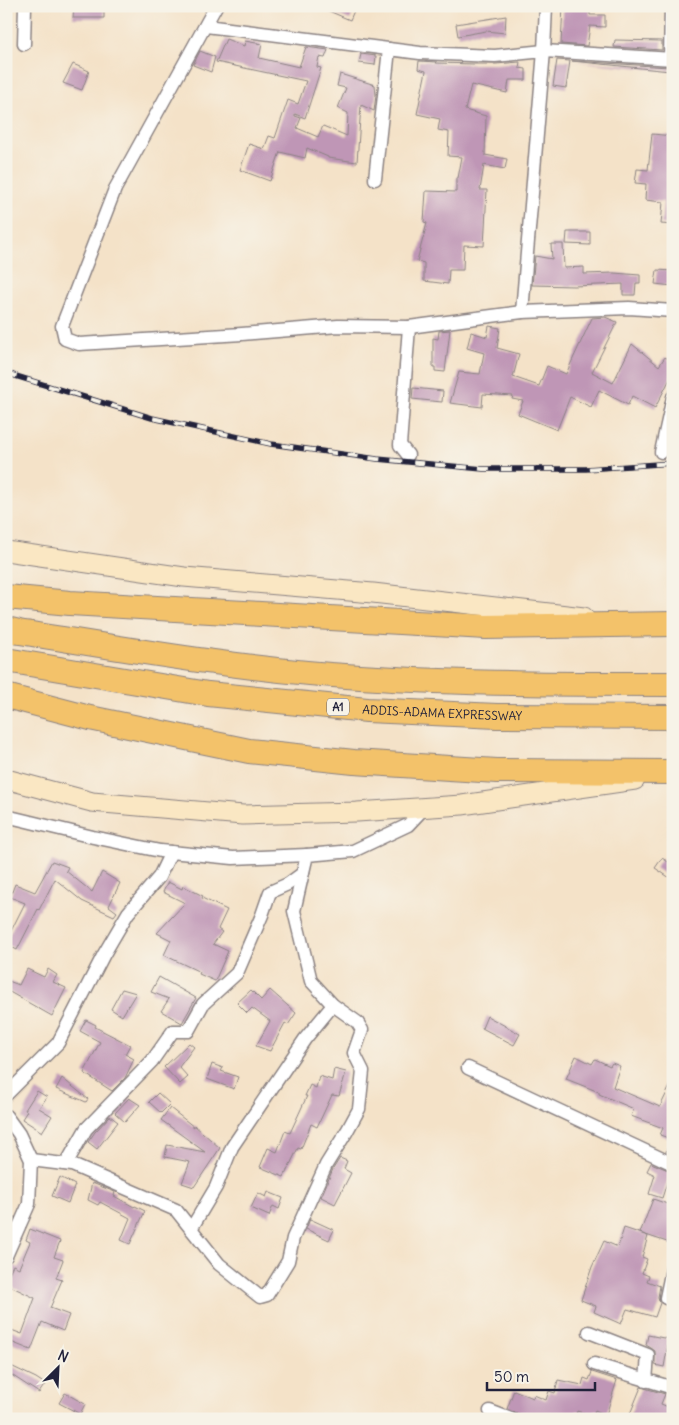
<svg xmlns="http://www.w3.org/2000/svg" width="679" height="1425" font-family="Delius,sans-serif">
<rect width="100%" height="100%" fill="#f7f3e8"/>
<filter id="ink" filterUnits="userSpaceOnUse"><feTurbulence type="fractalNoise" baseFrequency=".02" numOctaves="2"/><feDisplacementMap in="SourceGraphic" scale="10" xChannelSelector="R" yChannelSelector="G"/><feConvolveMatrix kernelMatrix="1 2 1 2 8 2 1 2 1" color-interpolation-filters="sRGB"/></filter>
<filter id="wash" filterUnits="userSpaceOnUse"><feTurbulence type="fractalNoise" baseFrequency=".0096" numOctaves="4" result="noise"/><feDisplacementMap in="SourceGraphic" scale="20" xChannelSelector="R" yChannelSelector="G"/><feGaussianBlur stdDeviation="1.12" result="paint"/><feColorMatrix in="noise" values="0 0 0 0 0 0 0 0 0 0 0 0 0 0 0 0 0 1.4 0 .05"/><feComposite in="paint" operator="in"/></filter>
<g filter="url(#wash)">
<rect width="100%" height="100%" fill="#f4e2c8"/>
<g id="blocks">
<g fill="#bf96b6">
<polygon points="74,6 104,6 104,18 73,18"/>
<polygon points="317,6 356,6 350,20"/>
<polygon points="563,6 590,6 590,15 605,15 605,27 590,26 587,46 561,44"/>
<polygon points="506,16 505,33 486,31 458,36 456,24"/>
<polygon points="226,39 244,46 245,41 262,44 259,58 299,67 306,47 328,50 325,58 319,57 317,67 321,68 305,118 295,114 295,116 301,118 297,128 318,137 323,126 347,136 348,113 338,108 346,88 337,86 340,74 375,85 376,95 374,111 361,105 357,162 328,158 328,157 307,148 305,158 280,152 270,181 240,170 249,144 264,149 269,136 275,138 288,100 298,104 306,81 216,62"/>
<polygon points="615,40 662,41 662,50 614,47"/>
<polygon points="200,51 215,57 211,72 193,65"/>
<polygon points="361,54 376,56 375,65 359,63"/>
<polygon points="557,60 570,61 566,88 553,86"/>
<polygon points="419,61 437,62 436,63 475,64 496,64 520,62 519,68 526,69 526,80 509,80 507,93 471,85 465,110 486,116 485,155 507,159 505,169 484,165 480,190 487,190 484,246 464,245 463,270 449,270 448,284 424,281 424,263 417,261 427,223 424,222 426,191 456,192 456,178 458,178 462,157 448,156 449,132 438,130 440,119 417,114 426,71 418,69"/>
<polygon points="572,61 669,67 671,67 670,71"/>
<polygon points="73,64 89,71 82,90 63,83"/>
<polygon points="652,134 673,136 673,225 661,224 663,202 645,200 646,184 635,183 637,169 648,170"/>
<polygon points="567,232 590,232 590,245 566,244"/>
<polygon points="551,244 563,244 564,268 584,267 584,274 614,273 640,275 640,283 636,283 635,295 623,295 623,284 574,286 532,285 535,256 552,259"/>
<polygon points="657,270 673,271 673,286 655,284"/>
<polygon points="605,317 617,322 592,372 613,383 632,344 659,366 665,357 673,362 673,373 655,408 632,396 628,405 599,390 591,407 570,397 557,430 518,414 523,401 512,399 513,396 483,394 482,407 450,403 459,372 480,374 484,353 467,348 471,332 487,337 489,326 500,328 497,348 519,354 513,377 539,386 547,366 566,374 592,318"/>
<polygon points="450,330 445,372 435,371 435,367 433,367 433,338 438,339 439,331"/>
<polygon points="413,388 443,391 442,402 412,399"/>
<polygon points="662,858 673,865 673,880 655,868"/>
<polygon points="52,861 68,867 66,871 92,892 102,872 120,883 109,906 117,912 114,916 82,901 55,879 39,910 38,909 17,950 6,944 6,941 25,903 10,897 15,884 35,892"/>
<polygon points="168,882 182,889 183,886 203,896 202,898 227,910 218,929 222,932 213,944 228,951 215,981 199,974 200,972 164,955 171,940 157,933 185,903 163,892"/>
<polygon points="27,969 44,977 48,969 57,975 53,982 66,988 52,1016 6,990 6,980 19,985"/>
<polygon points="159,977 196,998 182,1023 161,1011 169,999 151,992"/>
<polygon points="122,989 136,993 122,1016 111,1009"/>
<polygon points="251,990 261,1000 270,990 296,1013 288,1025 285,1023 270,1051 256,1046 270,1021 252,1008 247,1013 237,1003"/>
<polygon points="487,1016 520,1034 514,1045 482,1028"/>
<polygon points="86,1020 96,1025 95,1027 130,1045 125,1054 134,1059 125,1078 112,1091 84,1073 100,1042 80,1031"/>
<polygon points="189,1043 194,1047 179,1067 188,1077 180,1084 164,1067"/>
<polygon points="576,1056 592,1064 595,1059 610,1066 612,1063 620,1066 613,1087 660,1107 673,1080 673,1155 666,1152 671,1139 660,1135 663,1128 631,1116 634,1109 599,1094 599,1092 566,1079"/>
<polygon points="212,1064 223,1068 221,1071 238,1077 234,1089 207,1079"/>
<polygon points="334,1069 346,1072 339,1096 332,1095 317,1127 311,1124 301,1149 298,1148 284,1177 260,1167 268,1148 277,1152 285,1131 290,1133 307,1096 305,1096 310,1085 316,1088 319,1076 332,1080"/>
<polygon points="62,1078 88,1099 86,1102 56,1089"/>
<polygon points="37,1091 47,1097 39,1108 52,1116 42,1132 22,1119 27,1111 25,1110"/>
<polygon points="158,1093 170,1104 161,1113 149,1102"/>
<polygon points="129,1098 140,1105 125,1122 115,1113"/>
<polygon points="170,1108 194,1127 194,1125 220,1148 194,1187 182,1183 190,1162 165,1157 167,1145 205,1152 161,1120"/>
<polygon points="110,1116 118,1122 97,1149 88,1142 95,1132"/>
<polygon points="340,1158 347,1161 344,1169 351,1173 335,1204 321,1197 333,1169"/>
<polygon points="651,1163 673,1172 673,1174 670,1173 662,1198 649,1194 655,1175 647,1171"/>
<polygon points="60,1177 75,1185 68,1203 52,1196"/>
<polygon points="92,1183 115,1192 114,1196 134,1207 135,1206 145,1211 130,1244 121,1240 130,1218 100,1202 98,1205 88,1200"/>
<polygon points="268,1192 283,1198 279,1209 273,1206 269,1216 251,1208 258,1193 266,1197"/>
<polygon points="653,1199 673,1206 673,1244 640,1233"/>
<polygon points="310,1219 334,1230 329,1240 306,1229"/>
<polygon points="624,1228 648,1236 642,1257 647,1259 642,1273 649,1276 647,1281 660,1286 658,1297 660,1303 655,1317 627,1309 621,1324 594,1312 596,1306 581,1300 592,1267 604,1241 618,1247"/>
<polygon points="30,1229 60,1241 54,1257 63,1260 56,1278 62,1280 50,1308 69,1315 63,1331 42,1322 31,1350 6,1340 6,1328 22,1334 35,1298 6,1284 6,1279 13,1265 19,1268 30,1242 26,1240"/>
<polygon points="648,1335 669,1339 664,1367 655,1365 655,1351 651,1348 646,1345"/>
<polygon points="11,1366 36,1378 45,1384 39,1393 7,1372"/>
<polygon points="592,1372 617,1380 606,1415 595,1410 593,1416 577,1411 575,1419 528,1419 507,1409 514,1390 533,1398 534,1395 546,1400 549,1391 555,1393 558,1380 582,1385 584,1378 589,1380"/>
<polygon points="641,1387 665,1394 661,1404 673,1409 673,1419 628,1419"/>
<polygon points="65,1393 85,1404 80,1414 59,1403"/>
</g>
</g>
</g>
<g filter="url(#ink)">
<use href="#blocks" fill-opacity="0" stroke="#8b8282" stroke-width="1"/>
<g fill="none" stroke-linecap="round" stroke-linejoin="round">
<g stroke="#8b8282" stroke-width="15">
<g id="street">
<polyline points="216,6 115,189 62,326 65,339 79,344 242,334 338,326 409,327 522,312 629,308 673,311"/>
<polyline points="206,26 420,53 495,56 544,51 673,59"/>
<polyline points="24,44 25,6"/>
<polyline points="670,59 671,6"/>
<polyline points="375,179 389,49"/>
<polyline points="522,312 544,51 546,6"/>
<polyline points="661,452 673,397"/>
<polyline points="408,455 400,445 409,327"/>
<polyline points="6,816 93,837 160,851 233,858 307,855"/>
<polyline points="468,1068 673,1164"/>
<polyline points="6,1095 58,1043 104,954 128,913 159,877 171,852"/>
<polyline points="6,1116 19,1134 31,1160 29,1204 6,1256"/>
<polyline points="31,1160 72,1165 176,1210 219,1264 260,1297 267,1295 288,1261 293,1238 326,1165 347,1131 359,1109 363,1071 354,1053 362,1030 357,1022 333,1005 311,981 294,911 307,855 353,851 408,825 425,807"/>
<polyline points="66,1164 86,1129 152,1061 173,1031 188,1031 203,1004 237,973 262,915 270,892 288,884 303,873"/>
<polyline points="191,1229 216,1187 232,1147 305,1039 333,1005"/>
<polyline points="673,1264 666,1298 673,1300"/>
<polyline points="589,1332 648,1355 646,1381"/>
<polyline points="594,1364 673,1388"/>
<polyline points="490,1411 511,1419"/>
</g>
</g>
<g stroke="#8b8282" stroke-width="21">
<g id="secondary">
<polyline points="6,551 184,577 373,593 584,617"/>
<polyline points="6,779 92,802 243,815 357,812 462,805 635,780"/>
</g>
</g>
<g stroke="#8b8282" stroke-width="26">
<g id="highway">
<polyline points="6,597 70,603 486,627 673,624"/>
<path d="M6 629 19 632C132 650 245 670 360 677 464 684 568 684 673 684"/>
<path id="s1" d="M6 660 208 694 367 710 497 716 673 717"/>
<polyline points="6,696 90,718 249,751 354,762 497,771 673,772"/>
</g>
</g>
<use href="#street" stroke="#fff" stroke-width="12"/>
<use href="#secondary" stroke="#fae7c3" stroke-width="19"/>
<use href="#highway" stroke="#f3c26a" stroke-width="24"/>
<g stroke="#22223b" stroke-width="5.5">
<polyline id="rail" points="6,373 152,418 271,444 377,459 483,469 586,469 673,463"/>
</g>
<use href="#rail" stroke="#f7f3e8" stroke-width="4" stroke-dasharray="11" stroke-linecap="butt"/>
</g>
</g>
<g text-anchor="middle" stroke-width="4.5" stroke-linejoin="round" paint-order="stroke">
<rect fill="#f7f3e8" stroke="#62616f" stroke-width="1" x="327" y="698.5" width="22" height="17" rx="4"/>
<g font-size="11" font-weight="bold" fill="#22223b">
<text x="338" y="711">A1</text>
</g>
<g font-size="12" fill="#22223b" stroke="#f7f3e8">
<text dy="4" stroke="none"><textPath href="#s1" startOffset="440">ADDIS-ADAMA EXPRESSWAY</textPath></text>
</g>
</g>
<rect width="679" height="1425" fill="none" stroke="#f7f3e8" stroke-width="25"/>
<g transform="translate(58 1368) rotate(24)" stroke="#f7f3e8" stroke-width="4" paint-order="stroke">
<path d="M0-4L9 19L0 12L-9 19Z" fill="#22223b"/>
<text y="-8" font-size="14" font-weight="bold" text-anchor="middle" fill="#22223b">N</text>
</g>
<path d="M487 1382v8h108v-8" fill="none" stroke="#22223b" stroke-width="2.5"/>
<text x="494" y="1382" font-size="15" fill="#22223b" stroke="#f7f3e8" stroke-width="4" paint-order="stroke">50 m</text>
</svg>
